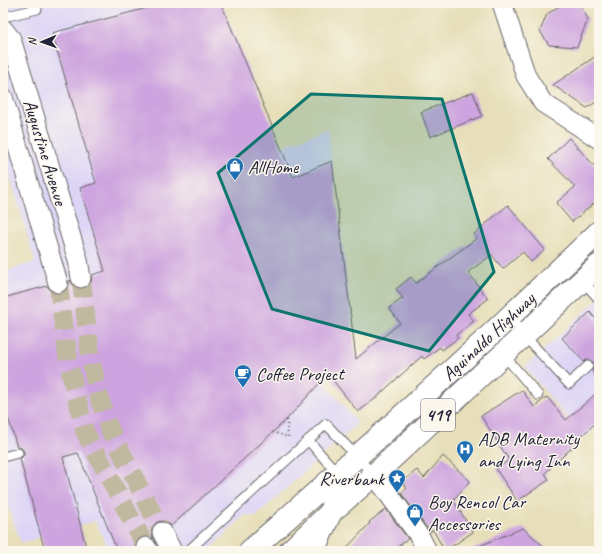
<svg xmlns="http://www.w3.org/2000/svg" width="602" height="554" font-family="Caveat,sans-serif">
<rect width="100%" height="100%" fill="#fbf7ec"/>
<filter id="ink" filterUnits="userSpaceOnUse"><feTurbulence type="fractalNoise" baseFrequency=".025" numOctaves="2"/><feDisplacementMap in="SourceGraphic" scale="8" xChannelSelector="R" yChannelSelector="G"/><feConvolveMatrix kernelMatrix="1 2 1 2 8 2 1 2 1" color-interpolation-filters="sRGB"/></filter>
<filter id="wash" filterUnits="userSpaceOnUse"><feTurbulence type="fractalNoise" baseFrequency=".012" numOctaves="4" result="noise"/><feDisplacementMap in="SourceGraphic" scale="16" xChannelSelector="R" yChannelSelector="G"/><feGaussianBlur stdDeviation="0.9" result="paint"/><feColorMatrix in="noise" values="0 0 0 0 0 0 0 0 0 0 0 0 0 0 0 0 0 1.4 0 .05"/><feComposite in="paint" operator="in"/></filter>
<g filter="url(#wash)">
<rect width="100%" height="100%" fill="#e7dfb9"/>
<g fill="#ddd5f6">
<polygon points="3,3 221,3 281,147 328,129 355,347 324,379 330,389 358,423 256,516 245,515 208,551 110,551 95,521 21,543 3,492 3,272 35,262 3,152"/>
<polygon points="599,298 599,424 584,438 525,367"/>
</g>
<g id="blocks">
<g fill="#cda4df">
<polygon points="166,3 221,3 293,177 332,161 356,359 400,323 389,308 403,298 396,289 411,277 416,283 477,238 474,234 508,205 545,250 531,262 523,252 503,269 492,255 468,272 488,299 468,314 474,321 456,335 458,338 442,350 440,347 424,359 422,356 380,394 380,395 358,412 328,374 287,419 179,519 171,526 168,523 163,521 157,522 153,526 151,531 153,539 147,536 141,537 137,541 135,546 136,551 117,551 78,453 63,457 87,551 45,551 20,459 24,455 24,451 20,447 17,447 3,401 3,298 47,286 51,291 56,294 61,294 66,290 69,285 69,281 70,280 73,285 77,288 83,289 88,286 91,282 92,275 105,271 80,188 96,183 52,33"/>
<polygon points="561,5 580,5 588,19 577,47 549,45 540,31 547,14"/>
<polygon points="599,54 599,100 587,108 553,85"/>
<polygon points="473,92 482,116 430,137 421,112"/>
<polygon points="569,138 599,171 599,199 572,222 556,203 575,187 548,159"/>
<polygon points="590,312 599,323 599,379 592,371 594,367 593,362 589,360 586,360 584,362 562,338"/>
<polygon points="522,390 534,407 547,397 566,420 599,391 599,420 580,437 581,439 545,473 549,480 517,501 496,469 509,460 481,416"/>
<polygon points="443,456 470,481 453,500 473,532 445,551 433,530 430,532 401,493 407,488 402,482 417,470 424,478"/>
<polygon points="386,509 408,539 392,551 344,551 370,523 369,522"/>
<polygon points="523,528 549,551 467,551"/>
</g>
</g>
</g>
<g filter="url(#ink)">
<use href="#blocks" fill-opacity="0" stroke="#676467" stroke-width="1"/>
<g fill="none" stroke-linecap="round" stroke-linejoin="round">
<g stroke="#c0b9a0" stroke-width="19" stroke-dasharray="19 10" stroke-linecap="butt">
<polyline points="81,278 91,360 98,393 108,426 162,532"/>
<polyline points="58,283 69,365 85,432 146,547"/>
</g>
<g stroke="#676467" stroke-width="11">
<g id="service">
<polyline points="3,17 37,9"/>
<polyline points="583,281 599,299"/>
<polyline points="508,317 525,334 532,344 569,384 588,366"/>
<polyline points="502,353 538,395"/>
<polyline points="308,440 338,474"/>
<polyline points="3,457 18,453"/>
<polyline points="188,551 326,424 374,475"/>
</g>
</g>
<g stroke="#676467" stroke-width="21">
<g id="minor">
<polyline points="502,3 526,76 543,103 599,139"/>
<polyline points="3,29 11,39 78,260 81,278"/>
<polyline points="3,97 58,283"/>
<polyline points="374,475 382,485 420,537 427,551"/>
<polyline points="162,532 172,551"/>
<polyline points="146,547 148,551"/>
</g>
</g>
<g stroke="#676467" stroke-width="24">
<polyline id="secondary" points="313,551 331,512 338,474"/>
</g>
<g stroke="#676467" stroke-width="24">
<g id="trunk">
<polyline points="250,551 370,445 487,338 599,232"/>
<polyline points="290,551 331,512 374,475 599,265"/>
</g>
</g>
<polyline stroke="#676467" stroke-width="2.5" stroke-dasharray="1 3" stroke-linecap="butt" points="273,432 288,437 287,419"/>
<use href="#service" stroke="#fff" stroke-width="9"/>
<use href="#minor" stroke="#fff" stroke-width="19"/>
<use href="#secondary" stroke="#fff" stroke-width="22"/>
<use href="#trunk" stroke="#fff" stroke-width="22"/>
</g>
</g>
<path fill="#0f766e" fill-opacity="0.2" stroke="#0f766e" stroke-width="3" stroke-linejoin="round" d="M311 94 442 99 494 272 429 351 272 309 218 173Z"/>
<defs>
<g id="shop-pin" transform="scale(0.9)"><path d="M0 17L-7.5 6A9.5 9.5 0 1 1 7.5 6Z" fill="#1f6fb2" stroke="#fbf7ec"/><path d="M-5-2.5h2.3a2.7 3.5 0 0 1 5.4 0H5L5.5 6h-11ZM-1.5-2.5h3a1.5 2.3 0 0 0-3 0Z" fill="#fff"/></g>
<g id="cafe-pin" transform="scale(0.9)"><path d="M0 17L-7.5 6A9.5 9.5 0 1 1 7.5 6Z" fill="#1f6fb2" stroke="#fbf7ec"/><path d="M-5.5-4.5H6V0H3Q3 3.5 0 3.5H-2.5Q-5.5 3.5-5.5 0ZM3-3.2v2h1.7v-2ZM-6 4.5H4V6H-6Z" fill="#fff"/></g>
<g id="hospital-pin" transform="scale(0.9)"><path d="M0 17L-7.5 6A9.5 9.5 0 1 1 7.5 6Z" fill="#1f6fb2" stroke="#fbf7ec"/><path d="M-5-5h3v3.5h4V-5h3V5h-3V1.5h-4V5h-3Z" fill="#fff"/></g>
<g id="sight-pin" transform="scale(0.9)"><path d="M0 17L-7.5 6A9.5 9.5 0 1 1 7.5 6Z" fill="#1f6fb2" stroke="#fbf7ec"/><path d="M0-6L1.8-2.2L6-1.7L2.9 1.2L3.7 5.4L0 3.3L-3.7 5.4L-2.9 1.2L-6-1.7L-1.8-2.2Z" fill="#fff"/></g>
</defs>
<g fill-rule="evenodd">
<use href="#shop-pin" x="235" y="166"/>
<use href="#cafe-pin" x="243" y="373"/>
<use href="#hospital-pin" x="465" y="449"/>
<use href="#sight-pin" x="397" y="478"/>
<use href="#shop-pin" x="415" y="512"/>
</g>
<g text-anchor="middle" stroke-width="3" stroke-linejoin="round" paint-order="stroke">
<rect fill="#fbf7ec" stroke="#636270" stroke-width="1" x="421" y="399" width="34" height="32" rx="3"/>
<g font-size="18" font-weight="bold" fill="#22223b">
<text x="438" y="421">419</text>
</g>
<g font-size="19" fill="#22223b" stroke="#fbf7ec">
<text transform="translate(46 152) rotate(73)" y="7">Augustine Avenue</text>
<text transform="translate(488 336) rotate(-43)" y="7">Aguinaldo Highway</text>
</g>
<g font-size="19" fill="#22223b" stroke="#fbf7ec" text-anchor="start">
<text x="248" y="173">AllHome</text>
<text x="256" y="380">Coffee Project</text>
<text x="478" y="445">ADB Maternity<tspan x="478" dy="22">and Lying Inn</tspan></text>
<text x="384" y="485" text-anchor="end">Riverbank</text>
<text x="428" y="508">Boy Rencol Car<tspan x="428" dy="22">Accessories</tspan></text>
</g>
</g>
<rect width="602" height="554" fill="none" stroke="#fbf7ec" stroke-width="16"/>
<g transform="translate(42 42) rotate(268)" stroke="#fbf7ec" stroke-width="3" paint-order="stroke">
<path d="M0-3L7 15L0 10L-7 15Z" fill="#22223b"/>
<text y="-6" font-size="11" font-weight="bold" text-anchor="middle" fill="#22223b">N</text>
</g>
</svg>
